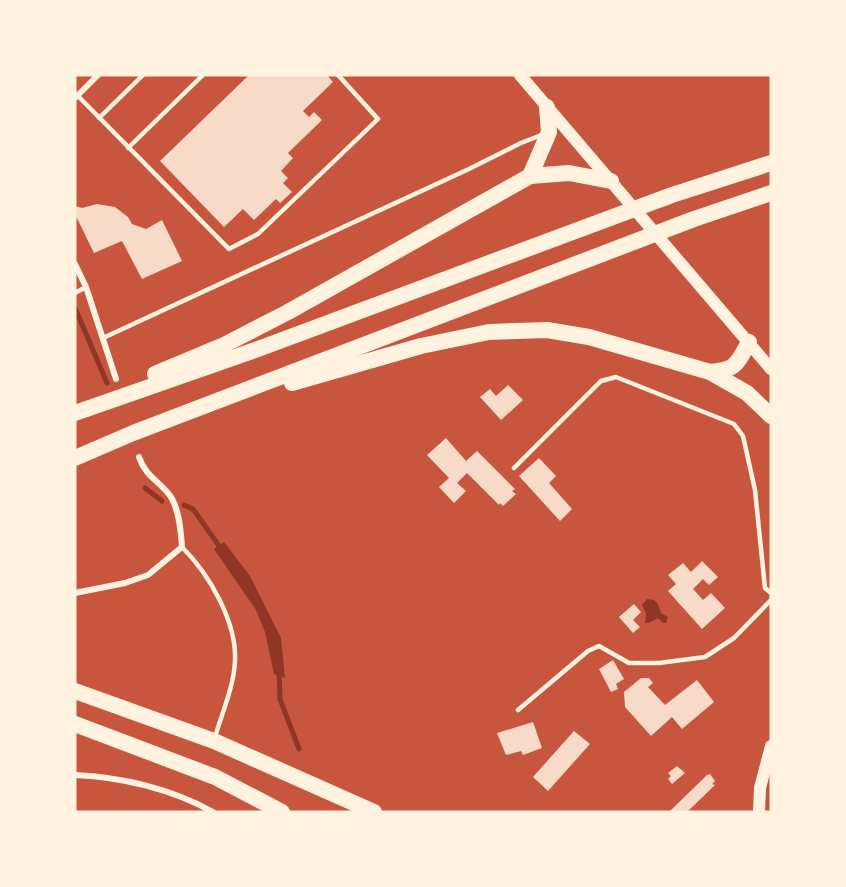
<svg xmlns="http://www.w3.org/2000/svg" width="846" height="887" font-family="'DM Sans',sans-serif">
<rect width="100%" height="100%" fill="#c8553d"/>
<g fill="#8f3625">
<polygon points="224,542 250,576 281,638 285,678 274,674 265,632 256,610 214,549"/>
<polygon points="647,599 654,600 658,604 661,613 668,617 666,623 663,623 658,618 649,623 645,623 646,614 642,605"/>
</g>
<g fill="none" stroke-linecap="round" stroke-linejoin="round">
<g stroke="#8f3625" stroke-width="5">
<polyline points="75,308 107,383"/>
<polyline points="145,488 162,501"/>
<polyline points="184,505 193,509 222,550"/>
<polyline points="279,671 280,699 299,749"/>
</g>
</g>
<g fill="#f7dbc8">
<polygon points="249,75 327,75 333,82 303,111 309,117 314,112 322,120 288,153 293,158 281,171 288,178 283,183 292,192 280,203 276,199 254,220 243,209 224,227 160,161"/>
<polygon points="97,204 115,207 128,217 132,224 146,229 162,220 182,261 142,279 122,241 94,253 75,214 75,206 82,208"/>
<polygon points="508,385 523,400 501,420 480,397 490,389 496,396"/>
<polygon points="446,438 466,461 477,451 515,489 512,491 516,494 503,506 500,503 499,505 467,473 457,483 466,491 454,503 439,487 449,478 427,455"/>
<polygon points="539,458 556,476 549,483 572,509 560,521 519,476"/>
<polygon points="702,561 718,577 709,585 703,579 693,589 703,600 711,593 725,608 702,629 668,591 676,584 668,575 683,563 691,572"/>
<polygon points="634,604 641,612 633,620 640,627 633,633 619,617"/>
<polygon points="613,660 624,679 616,684 618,689 611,692 599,669"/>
<polygon points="641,678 649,678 653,683 648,687 665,705 697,680 714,702 682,729 672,717 651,736 625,707 624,692"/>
<polygon points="533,722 542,748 523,755 521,751 506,755 497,733"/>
<polygon points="574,731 590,744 548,791 533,777"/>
<polygon points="677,766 685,773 672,784 668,779 671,776 668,773"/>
<polygon points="710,774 715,781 712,784 715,785 687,812 669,812 707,775"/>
</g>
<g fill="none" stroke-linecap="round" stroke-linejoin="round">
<g stroke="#fff3e0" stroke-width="4.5">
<polyline points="78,96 229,249 258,234 378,119 338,75"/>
<polyline points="99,118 143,75"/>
<polyline points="128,148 203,75"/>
<polyline points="75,293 86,287"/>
<polyline points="103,338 469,169 521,143 544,134"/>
<polyline points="514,468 601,381 616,377 734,424 743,436 755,490 765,588 771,593"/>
<path d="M182 547C209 574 237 622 235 661 234 686 222 713 215 737"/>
<polyline points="518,710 588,651 599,646 629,663 659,663 705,657 734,638 771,600"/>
</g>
<g stroke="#fff3e0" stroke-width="6">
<polyline points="75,98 98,75"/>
<polyline points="75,264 86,287 116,379"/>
<path d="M75 593 125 583 148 575 182 547C181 532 179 505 168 493 157 480 145 475 139 457"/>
<path d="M75 775C122 777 172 789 213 812"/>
</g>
<g stroke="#fff3e0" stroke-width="12">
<polyline points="520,75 771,369"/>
<polyline points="759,812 760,788 771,746"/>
</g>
<g stroke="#fff3e0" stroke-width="16">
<polyline points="530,176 549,132 547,107"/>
<path d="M710 372C736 370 737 364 749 342"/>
<polyline points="155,374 222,346 288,312 530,176 569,173 611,181"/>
<polyline points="292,383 421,346 489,332 547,330 589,337 710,372 747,393 771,416"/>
<polyline points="75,413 258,349 672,195 771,163"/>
<polyline points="75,458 133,433 694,219 771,193"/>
<polyline points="75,691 214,741 374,812"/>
<polyline points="75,724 215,777 282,812"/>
</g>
</g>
<rect width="846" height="887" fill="none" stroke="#fff3e0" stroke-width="153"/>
</svg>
